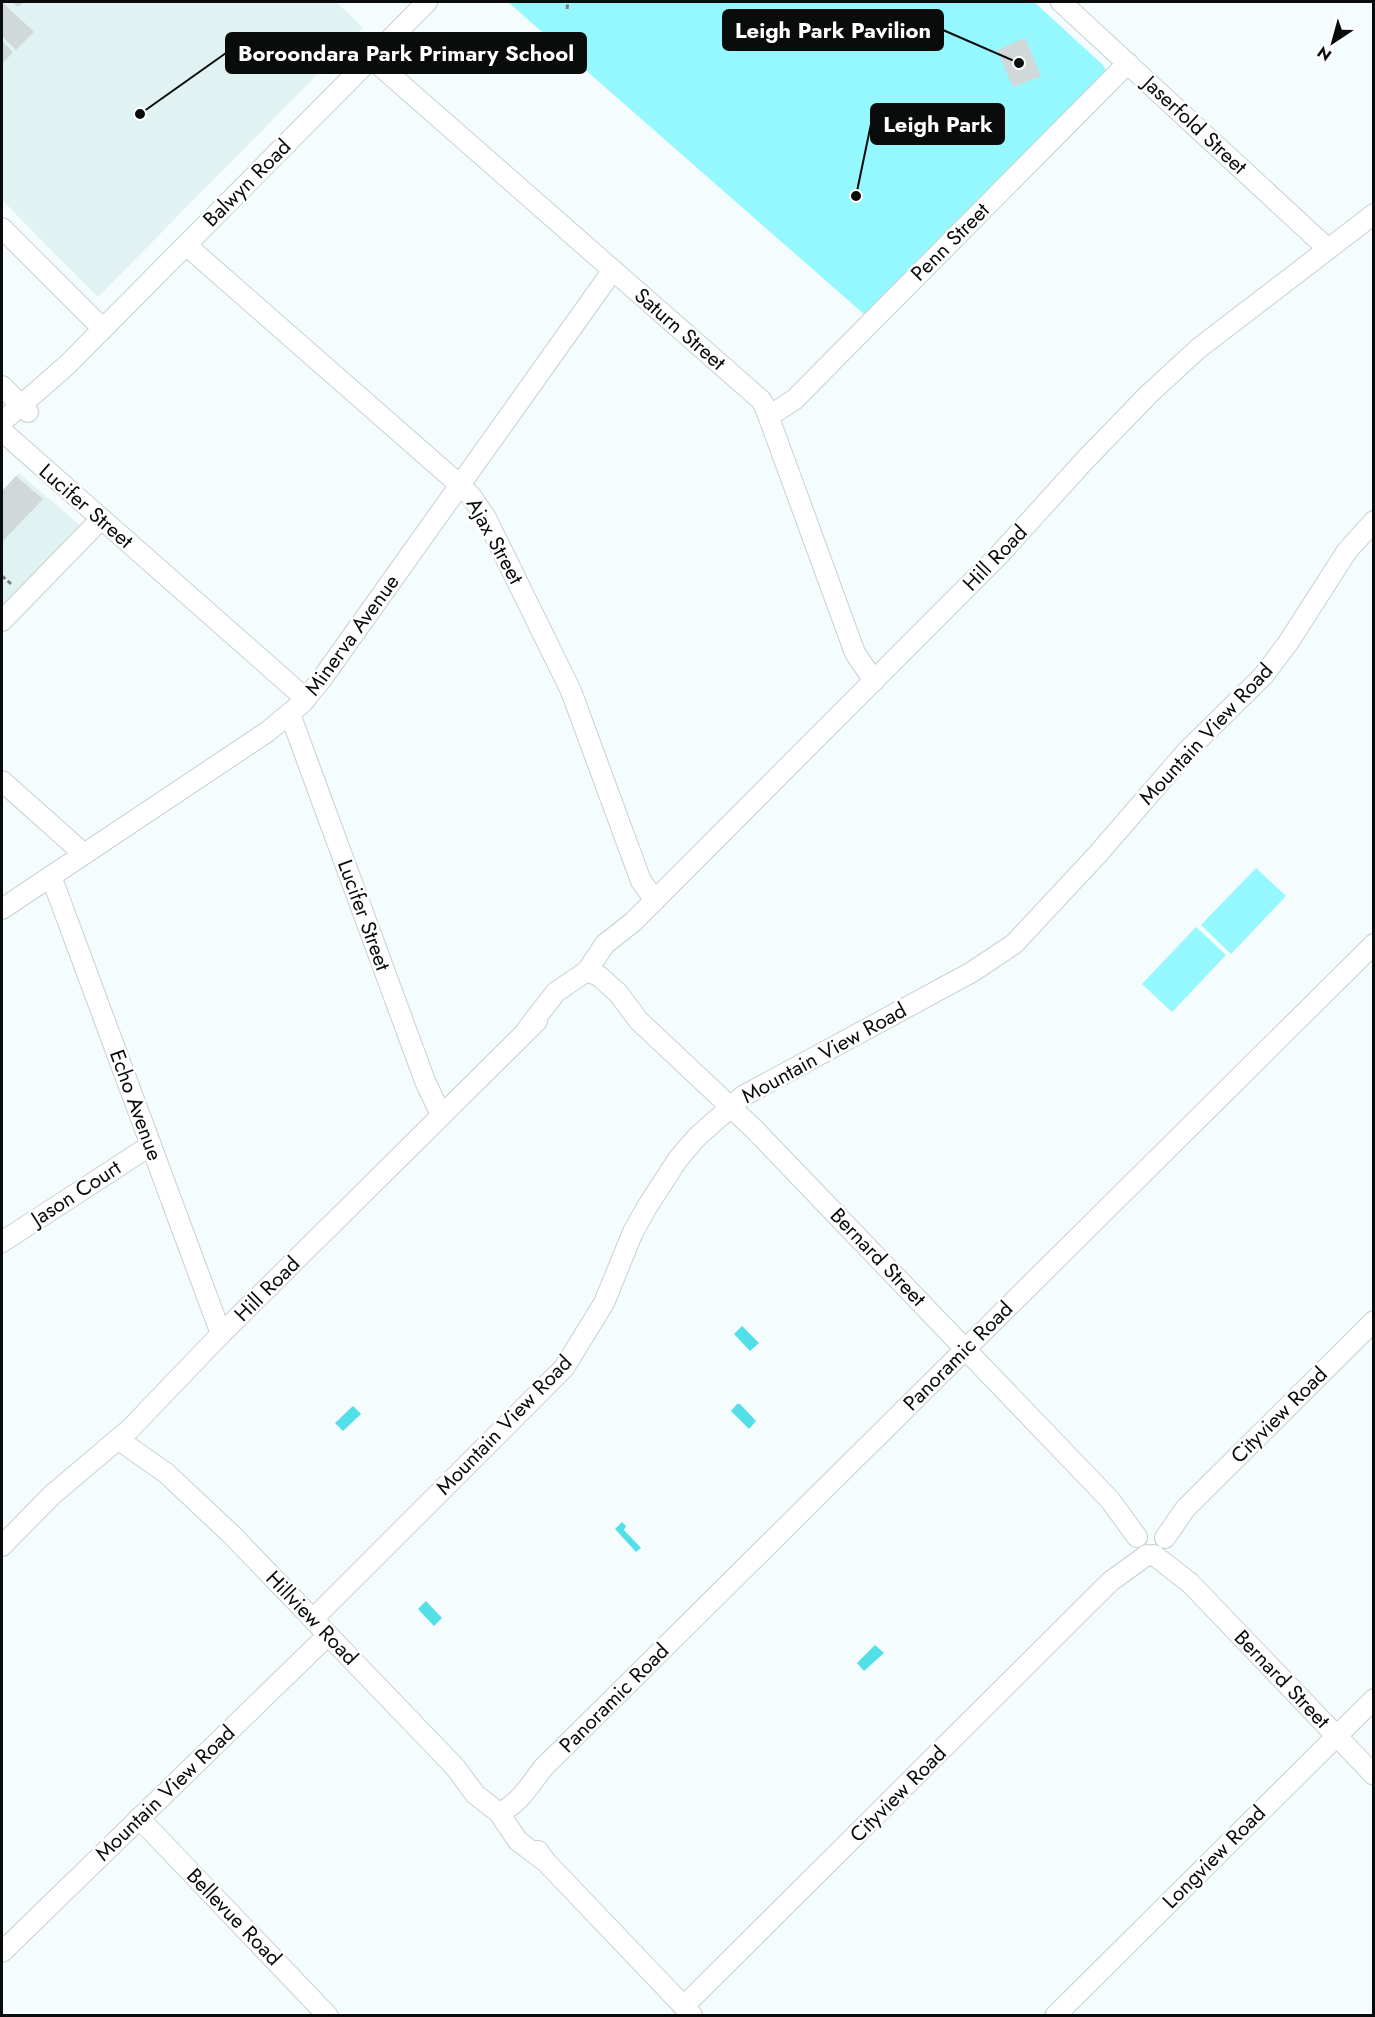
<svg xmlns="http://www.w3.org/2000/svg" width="1375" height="2017" font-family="Jost,sans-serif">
<rect width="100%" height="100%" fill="#f4fcfd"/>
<g fill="#e1f2f3">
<polygon points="2,2 336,2 363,28 98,297 2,200"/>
<polygon points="19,473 92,536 2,627 2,491"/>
</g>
<g fill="#95f8fe">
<polygon points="508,2 1034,2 1103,65 1106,71 865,315"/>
<polygon points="1256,868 1286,896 1231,954 1201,925"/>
<polygon points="1196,927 1226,955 1172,1012 1142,984"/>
</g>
<g fill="#52dfe7">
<polygon points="742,1326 759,1343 750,1351 734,1334"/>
<polygon points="737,1404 740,1404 756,1421 749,1429 731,1411"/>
<polygon points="353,1406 361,1414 343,1431 335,1423"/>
<polygon points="622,1522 626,1526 624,1530 641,1548 636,1552 615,1529"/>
<polygon points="426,1601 442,1618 434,1626 418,1609"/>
<polygon points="875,1645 884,1653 864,1671 857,1663"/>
</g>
<g fill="#d1d8d9">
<polygon points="2,2 34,32 16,50 2,36"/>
<polygon points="12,2 24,2 18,7"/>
<polygon points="1025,38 1041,76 1013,87 997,50"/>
<polygon points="2,41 13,52 2,64"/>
<polygon points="16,476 43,499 2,542 2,491"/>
</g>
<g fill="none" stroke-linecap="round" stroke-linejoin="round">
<g stroke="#c8d0d0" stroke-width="22">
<g id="minor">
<polyline points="1061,2 1328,249"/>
<polyline points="371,58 761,400 765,407 855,653 874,681"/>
<polyline points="2,228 103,329"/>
<polyline points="186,245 453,479 471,496 486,518 571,691 641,881 655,900"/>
<polyline points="2,386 28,412"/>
<polyline points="769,416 794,400 1128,63"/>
<polyline points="2,422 67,365 427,2"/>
<polyline points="2,431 306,699"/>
<polyline points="2,621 101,519"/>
<polyline points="290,714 425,1081 441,1115"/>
<polyline points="2,781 84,854"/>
<polyline points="51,876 221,1334"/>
<polyline points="2,909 267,732 301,704 321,680 613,270"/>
<polyline points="587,971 599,976 618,993 639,1021 754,1129 1110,1500 1137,1537"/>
<polyline points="528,1028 556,992 587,971 605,944 633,922 999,555 1086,459 1149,394 1199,348 1374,214"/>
<polyline points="2,1242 151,1145"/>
<polyline points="119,1440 166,1473 232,1535 455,1767 475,1794 499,1813 518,1841 546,1862"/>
<polyline points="1165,1538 1185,1509 1374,1321"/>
<polyline points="2,1546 52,1495 130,1429 221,1334 537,1021"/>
<polyline points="1154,1555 1190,1583 1374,1775"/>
<polyline points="313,1619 564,1368 604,1303 633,1232 647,1207 678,1159 697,1137 743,1096 972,972 1014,944 1097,855 1187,751 1264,675 1288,643 1347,551 1374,521"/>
<path d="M499 1813C519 1804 530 1785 543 1768L1374 944"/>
<polyline points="139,1818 328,2016"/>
<polyline points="538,1851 546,1862 692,2015"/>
<polyline points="2,1952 328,1635"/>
<polyline points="684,2006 1111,1581 1147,1555"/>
<polyline points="1055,2016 1374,1699"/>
</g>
</g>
<g stroke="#7c8181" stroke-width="3" stroke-dasharray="4.5 3" stroke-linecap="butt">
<polyline points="567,9 568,2"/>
<polyline points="2,576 11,584"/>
</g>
<use href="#minor" stroke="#fff" stroke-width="20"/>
</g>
<g text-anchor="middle" stroke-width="5" stroke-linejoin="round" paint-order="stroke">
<g font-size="21" fill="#0a0c0c" stroke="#fff">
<text transform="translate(1195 125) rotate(43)" y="7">Jaserfold Street</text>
<text transform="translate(247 183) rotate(-45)" y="7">Balwyn Road</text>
<text transform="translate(950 242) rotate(-45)" y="7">Penn Street</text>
<text transform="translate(680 329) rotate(41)" y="7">Saturn Street</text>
<text transform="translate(86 506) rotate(41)" y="7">Lucifer Street</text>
<text transform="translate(495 541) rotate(61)" y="7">Ajax Street</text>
<text transform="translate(995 558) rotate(-46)" y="7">Hill Road</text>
<text transform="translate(352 635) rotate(-54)" y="7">Minerva Avenue</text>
<text transform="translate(1206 734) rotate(-47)" y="7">Mountain View Road</text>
<text transform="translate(364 915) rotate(70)" y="7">Lucifer Street</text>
<text transform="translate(824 1053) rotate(-29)" y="7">Mountain View Road</text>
<text transform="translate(136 1105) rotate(70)" y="7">Echo Avenue</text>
<text transform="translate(76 1193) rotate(-33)" y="7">Jason Court</text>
<text transform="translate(878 1257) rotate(46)" y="7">Bernard Street</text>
<text transform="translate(267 1289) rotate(-45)" y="7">Hill Road</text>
<text transform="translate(958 1356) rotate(-45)" y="7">Panoramic Road</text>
<text transform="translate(1279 1415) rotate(-45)" y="7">Cityview Road</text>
<text transform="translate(504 1425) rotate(-46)" y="7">Mountain View Road</text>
<text transform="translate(312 1618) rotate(46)" y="7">Hillview Road</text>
<text transform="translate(1282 1679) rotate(46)" y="7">Bernard Street</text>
<text transform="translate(614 1698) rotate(-45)" y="7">Panoramic Road</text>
<text transform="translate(165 1793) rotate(-44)" y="7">Mountain View Road</text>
<text transform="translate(898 1794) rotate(-45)" y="7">Cityview Road</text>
<text transform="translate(1214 1857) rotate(-45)" y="7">Longview Road</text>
<text transform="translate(234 1917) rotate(46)" y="7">Bellevue Road</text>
</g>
</g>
<path fill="none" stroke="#0a0c0c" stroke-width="2" d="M1019 63L943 30M140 114L226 53M856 196L871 124"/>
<g fill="#0a0c0c" stroke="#fff" stroke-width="2">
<circle cx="1019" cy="63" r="6"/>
<circle cx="140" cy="114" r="6"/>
<circle cx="856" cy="196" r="6"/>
</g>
<g fill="#0a0c0c" stroke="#0a0c0c" stroke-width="2">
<rect x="723" y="10" width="220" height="40" rx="6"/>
<rect x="226" y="33" width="360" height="40" rx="6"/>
<rect x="871" y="104" width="133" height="40" rx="6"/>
</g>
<g font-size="22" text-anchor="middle" font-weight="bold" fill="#fff">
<text x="833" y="38">Leigh Park Pavilion</text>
<text x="406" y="61">Boroondara Park Primary School</text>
<text x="938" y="132">Leigh Park</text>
</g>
<rect width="1375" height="2017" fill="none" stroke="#0a0c0c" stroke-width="6"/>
<g transform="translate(1333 42) rotate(216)" stroke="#ffffff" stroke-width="4.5" paint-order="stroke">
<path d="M0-4.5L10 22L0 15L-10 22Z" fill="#0a0c0c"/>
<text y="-9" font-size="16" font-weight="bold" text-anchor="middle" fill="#0a0c0c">N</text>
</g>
</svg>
